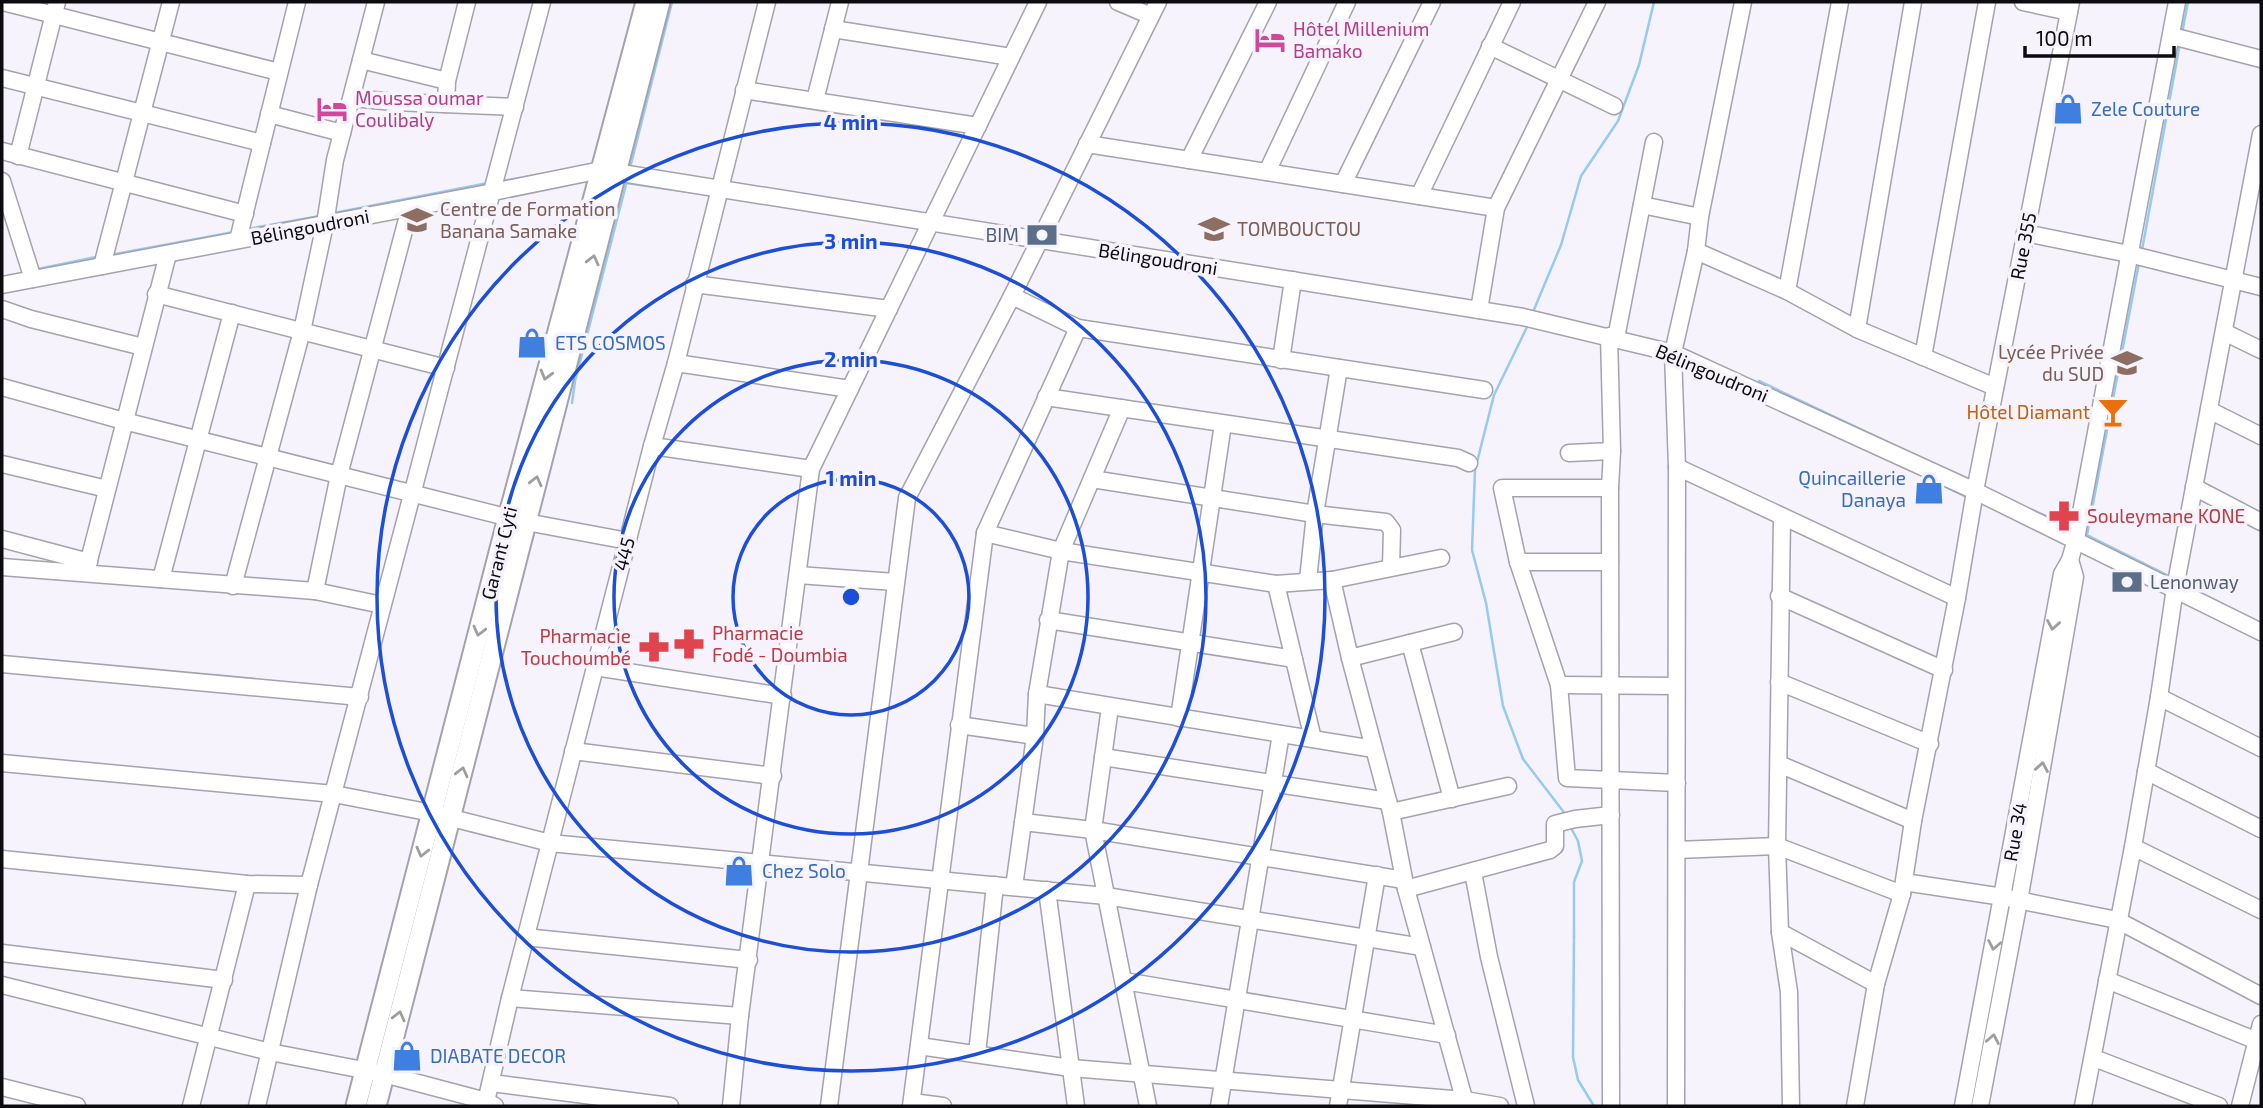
<svg xmlns="http://www.w3.org/2000/svg" width="2263" height="1108" font-family="'Exo 2',sans-serif">
<rect width="100%" height="100%" fill="#f6f3fd"/>
<g fill="none" stroke-linecap="round" stroke-linejoin="round">
<g stroke="#96caf1" stroke-width="2.5">
<polyline points="2182,33 2188,2"/>
<polyline points="630,168 672,2"/>
<polyline points="502,181 547,173"/>
<polyline points="626,183 710,195"/>
<polyline points="334,213 488,183"/>
<polyline points="247,229 320,216"/>
<polyline points="2142,250 2180,43"/>
<polyline points="110,255 234,232"/>
<polyline points="38,269 96,257"/>
<polyline points="1533,312 1561,245 1581,176 1618,121 1639,65 1654,2"/>
<polyline points="1528,325 1494,395 1475,470 1472,550 1486,603 1503,706 1523,759 1566,815"/>
<polyline points="1759,381 1921,458"/>
<polyline points="572,403 575,381 627,181"/>
<polyline points="1913,471 1967,497"/>
<polyline points="1979,502 1995,509"/>
<polyline points="2032,510 2071,527"/>
<polyline points="2083,533 2171,577"/>
<polyline points="2087,535 2139,263"/>
<polyline points="2183,584 2261,623"/>
<polyline points="2211,616 2261,641"/>
<polyline points="1571,828 1578,841 1582,861 1574,882 1574,937"/>
<polyline points="1574,936 1573,1057 1578,1080 1594,1106"/>
</g>
<g stroke="#a5a2ac" stroke-width="19">
<g id="minor">
<polyline points="3,2 279,72"/>
<polyline points="1118,2 1151,16"/>
<polyline points="2023,2 2069,12"/>
<polyline points="833,29 1011,57"/>
<polyline points="2172,36 2261,59"/>
<polyline points="1490,46 1614,106"/>
<polyline points="361,60 447,81"/>
<polyline points="2,78 262,143"/>
<polyline points="744,90 978,126"/>
<polyline points="352,98 394,102 515,107"/>
<polyline points="815,100 840,2"/>
<polyline points="446,104 447,81 467,2"/>
<polyline points="269,114 342,133"/>
<polyline points="1087,144 1496,208"/>
<polyline points="2,151 245,214"/>
<polyline points="18,156 57,2"/>
<polyline points="1189,160 1268,2"/>
<polyline points="1267,172 1347,2"/>
<polyline points="2,181 33,279"/>
<polyline points="1343,184 1432,2"/>
<polyline points="1419,196 1512,2"/>
<polyline points="1642,205 1700,217"/>
<polyline points="2025,233 2129,254 2261,287"/>
<polyline points="238,240 297,2"/>
<polyline points="1696,251 1787,291 1857,329 1995,387"/>
<polyline points="102,266 171,2"/>
<polyline points="694,284 889,309"/>
<polyline points="2,285 493,192 601,170 615,172 1523,317 1673,353 1975,491 2261,632"/>
<polyline points="1787,291 1840,2"/>
<polyline points="156,294 446,368"/>
<polyline points="1012,296 1078,328 1484,390"/>
<polyline points="2,309 31,319 143,347"/>
<polyline points="1479,310 1496,208 1597,2"/>
<polyline points="1857,329 1913,2"/>
<polyline points="2224,332 2261,350"/>
<polyline points="1609,336 1612,451 1610,488 1611,1106"/>
<polyline points="1616,338 1654,142"/>
<polyline points="1923,357 1987,2"/>
<polyline points="1281,360 1293,280"/>
<polyline points="676,363 850,389"/>
<polyline points="2,387 124,421 526,522 628,541"/>
<polyline points="1046,397 1458,458 1469,463"/>
<polyline points="2209,410 2261,436"/>
<polyline points="652,446 811,469"/>
<polyline points="1569,453 1612,451"/>
<polyline points="2,464 107,489"/>
<polyline points="1677,467 1957,598"/>
<polyline points="1092,479 1315,514 1386,522 1392,530 1391,567"/>
<polyline points="2194,487 2261,522"/>
<polyline points="1610,488 1502,488 1518,562 1559,685 1567,778 1677,783"/>
<polyline points="1782,518 1777,846 1780,932 1789,992 1791,1106"/>
<polyline points="985,533 1061,551 1276,584 1332,580 1441,558"/>
<polyline points="2,539 89,562"/>
<polyline points="1518,562 1610,562"/>
<polyline points="2,567 315,591 382,605"/>
<polyline points="86,572 168,254"/>
<polyline points="798,575 895,582"/>
<polyline points="161,579 232,313"/>
<polyline points="1308,580 1315,514 1339,368"/>
<polyline points="1332,580 1350,658 1391,812 1406,889 1466,1106"/>
<polyline points="1276,584 1313,739"/>
<polyline points="233,586 302,331 325,224 335,160 376,2"/>
<polyline points="315,591 339,475 410,208"/>
<polyline points="1779,596 1944,670"/>
<polyline points="1048,620 1294,659"/>
<polyline points="1410,643 1452,799"/>
<polyline points="1350,658 1454,632"/>
<polyline points="2,664 360,697"/>
<polyline points="595,667 783,696"/>
<polyline points="1779,682 1930,744"/>
<polyline points="1559,685 1676,686"/>
<polyline points="1037,694 1374,749"/>
<polyline points="2159,697 2261,748"/>
<polyline points="1110,707 1093,830 1148,1106"/>
<polyline points="1179,718 1223,424"/>
<polyline points="959,725 1035,736"/>
<polyline points="573,751 773,776"/>
<polyline points="1103,757 1388,801"/>
<polyline points="2,763 334,794 432,813 550,843 1106,896 1422,947"/>
<polyline points="1779,764 1913,821"/>
<polyline points="2146,771 2261,829"/>
<polyline points="1391,812 1508,786"/>
<polyline points="1023,822 1093,830 1404,880"/>
<polyline points="2133,847 2261,910"/>
<polyline points="1677,850 1777,846 1902,894"/>
<polyline points="2,859 247,884 309,885"/>
<polyline points="1473,872 1489,957 1526,1106"/>
<polyline points="1904,882 2003,897 2117,920 2261,996"/>
<polyline points="1014,887 1035,736 1037,694 1061,551 1122,408"/>
<polyline points="1406,889 1550,850 1555,846 1555,824 1575,819 1611,815"/>
<polyline points="1047,890 1076,1106"/>
<polyline points="1780,932 1876,984"/>
<polyline points="525,937 749,960"/>
<polyline points="2,953 224,980"/>
<polyline points="2107,980 2257,1041"/>
<polyline points="1124,981 1447,1035"/>
<polyline points="2,985 270,1052 384,1074 486,1101 495,1106"/>
<polyline points="510,998 740,1016"/>
<polyline points="919,1046 1071,1068 1465,1100 1500,1106"/>
<polyline points="977,1054 995,885"/>
<polyline points="2094,1058 2219,1106"/>
<polyline points="492,1083 670,1106"/>
<polyline points="2,1087 77,1106"/>
<polyline points="912,1102 943,1106"/>
<polyline points="191,1106 247,884"/>
<polyline points="257,1106 309,885 542,2"/>
<polyline points="485,1106 510,998 652,446 676,363 767,2"/>
<polyline points="731,1106 740,1016 811,469 1038,2"/>
<polyline points="829,1106 907,498 1012,296 1158,2"/>
<polyline points="911,1106 985,533 1078,328"/>
<polyline points="1219,1106 1281,734"/>
<polyline points="1338,1106 1377,875"/>
<polyline points="1676,1106 1677,467 1673,353 1696,251 1700,217 1743,2"/>
<polyline points="1855,1106 1876,984 1902,894 1913,821 1957,598 1975,491 2071,2"/>
<polyline points="1963,1106 2062,574 2070,560 2076,539 2177,2"/>
<polyline points="1980,1106 2019,901 2075,577 2070,560"/>
<polyline points="2083,1106 2133,847 2159,697 2175,588 2261,134"/>
<polyline points="2240,1106 2261,1024"/>
</g>
</g>
<g stroke="#a5a2ac" stroke-width="23">
<g id="major">
<polyline points="356,1106 508,518 646,2"/>
<polyline points="376,1106 660,2"/>
</g>
</g>
<use href="#minor" stroke="#fff" stroke-width="16"/>
<use href="#major" stroke="#fff" stroke-width="19"/>
</g>
<defs><path id="oneway-chevron" d="M-2-3.5L2.5 0L-2 3.5" fill="none" stroke-width="1.6" stroke-linecap="round" stroke-linejoin="round" transform="scale(1.75)"/></defs>
<g stroke="#9e9d9f">
<use href="#oneway-chevron" transform="translate(593 260) rotate(-76)"/>
<use href="#oneway-chevron" transform="translate(546 375) rotate(105)"/>
<use href="#oneway-chevron" transform="translate(536 481) rotate(-76)"/>
<use href="#oneway-chevron" transform="translate(2053 625) rotate(100)"/>
<use href="#oneway-chevron" transform="translate(479 631) rotate(104)"/>
<use href="#oneway-chevron" transform="translate(2042 767) rotate(-80)"/>
<use href="#oneway-chevron" transform="translate(462 772) rotate(-76)"/>
<use href="#oneway-chevron" transform="translate(422 852) rotate(104)"/>
<use href="#oneway-chevron" transform="translate(1994 945) rotate(101)"/>
<use href="#oneway-chevron" transform="translate(399 1016) rotate(-76)"/>
<use href="#oneway-chevron" transform="translate(1993 1039) rotate(-79)"/>
</g>
<g fill="none" stroke="#1d4ed8" stroke-width="3.5">
<circle cx="851" cy="597" r="118"/>
<circle cx="851" cy="597" r="237"/>
<circle cx="851" cy="597" r="355"/>
<circle cx="851" cy="597" r="474"/>
</g>
<defs>
<g id="hotel-bare" transform="scale(2.415)"><path d="M-6-4.5h1.5V1H6V5H4.5V3h-9V5H-6ZM-4 0a1.8 1.8 0 1 1 3.6 0ZM.5 0V-2.5h3Q6-2.5 6 0Z" fill="#d1479c" stroke="#f6f3fd" stroke-width="2.5" paint-order="stroke"/></g>
<g id="shop-bare" transform="scale(2.415)"><path d="M-5-2.5h2.3a2.7 3.5 0 0 1 5.4 0H5L5.5 6h-11ZM-1.5-2.5h3a1.5 2.3 0 0 0-3 0Z" fill="#3f7fe0" stroke="#f6f3fd" stroke-width="2.5" paint-order="stroke"/></g>
<g id="university-bare" transform="scale(2.415)"><path d="M0-5L7-2L0 1L-7-2ZM-4 1L0 2.5L4 1V4Q0 6-4 4Z" fill="#8d6e63" stroke="#f6f3fd" stroke-width="2.5" paint-order="stroke"/></g>
<g id="school-bare" transform="scale(2.415)"><path d="M0-5L7-2L0 1L-7-2ZM-4 1L0 2.5L4 1V4Q0 6-4 4Z" fill="#8d6e63" stroke="#f6f3fd" stroke-width="2.5" paint-order="stroke"/></g>
<g id="bank-bare" transform="scale(2.415)"><path d="M-6-4H6V4H-6ZM0-2.3a2.3 2.3 0 1 0 0 4.6a2.3 2.3 0 1 0 0-4.6Z" fill="#5c6f8a" stroke="#f6f3fd" stroke-width="2.5" paint-order="stroke"/></g>
<g id="bar-bare" transform="scale(2.415)"><path d="M-6-5H6L.8 .8V4.5H3.5V6h-7V4.5H-.8V.8Z" fill="#e8710a" stroke="#f6f3fd" stroke-width="2.5" paint-order="stroke"/></g>
<g id="pharmacy-bare" transform="scale(2.415)"><path d="M-2-6h4v4h4v4h-4v4h-4v-4h-4v-4h4Z" fill="#e0444e" stroke="#f6f3fd" stroke-width="2.5" paint-order="stroke"/></g>
</defs>
<g fill-rule="evenodd">
<use href="#hotel-bare" x="1270" y="40"/>
<use href="#hotel-bare" x="332" y="109"/>
<use href="#shop-bare" x="2068" y="109"/>
<use href="#university-bare" x="417" y="220"/>
<use href="#school-bare" x="1214" y="229"/>
<use href="#bank-bare" x="1042" y="235"/>
<use href="#shop-bare" x="532" y="343"/>
<use href="#school-bare" x="2127" y="363"/>
<use href="#bar-bare" x="2113" y="412"/>
<use href="#shop-bare" x="1929" y="489"/>
<use href="#pharmacy-bare" x="2064" y="516"/>
<use href="#bank-bare" x="2127" y="582"/>
<use href="#pharmacy-bare" x="689" y="644"/>
<use href="#pharmacy-bare" x="654" y="647"/>
<use href="#shop-bare" x="739" y="871"/>
<use href="#shop-bare" x="407" y="1056"/>
</g>
<g text-anchor="middle" stroke-width="7" stroke-linejoin="round" paint-order="stroke">
<g font-size="19" fill="#b23c85" stroke="#f6f3fd" text-anchor="start">
<text x="1293" y="36">Hôtel Millenium<tspan x="1293" dy="22">Bamako</tspan></text>
<text x="355" y="105">Moussa oumar<tspan x="355" dy="22">Coulibaly</tspan></text>
</g>
<g font-size="19" fill="#366cbe" stroke="#f6f3fd" text-anchor="start">
<text x="2091" y="116">Zele Couture</text>
<text x="555" y="350">ETS COSMOS</text>
<text x="1906" y="485" text-anchor="end">Quincaillerie<tspan x="1906" dy="22">Danaya</tspan></text>
<text x="762" y="878">Chez Solo</text>
<text x="430" y="1063">DIABATE DECOR</text>
</g>
<g font-size="19" fill="#785e54" stroke="#f6f3fd" text-anchor="start">
<text x="440" y="216">Centre de Formation<tspan x="440" dy="22">Banana Samake</tspan></text>
<text x="1237" y="236">TOMBOUCTOU</text>
<text x="2104" y="359" text-anchor="end">Lycée Privée<tspan x="2104" dy="22">du SUD</tspan></text>
</g>
<g font-size="19" fill="#0c0b0f" stroke="#f6f3fd">
<text transform="translate(310 227) rotate(-11)" y="7">Bélingoudroni</text>
<text transform="translate(2023 246) rotate(-79)" y="7">Rue 355</text>
<text transform="translate(1158 259) rotate(9)" y="7">Bélingoudroni</text>
<text transform="translate(1712 373) rotate(23)" y="7">Bélingoudroni</text>
<text transform="translate(499 553) rotate(-76)" y="7">Garant Cyti</text>
<text transform="translate(624 554) rotate(-76)" y="7">445</text>
<text transform="translate(2015 832) rotate(-80)" y="7">Rue 34</text>
</g>
<g font-size="19" fill="#4e5e75" stroke="#f6f3fd" text-anchor="end">
<text x="1019" y="242">BIM</text>
<text x="2150" y="589" text-anchor="start">Lenonway</text>
</g>
<g font-size="19" fill="#c56008" stroke="#f6f3fd" text-anchor="end">
<text x="2090" y="419">Hôtel Diamant</text>
</g>
<g font-size="19" fill="#be3a42" stroke="#f6f3fd" text-anchor="start">
<text x="2087" y="523">Souleymane KONE</text>
<text x="712" y="640">Pharmacie<tspan x="712" dy="22">Fodé - Doumbia</tspan></text>
<text x="631" y="643" text-anchor="end">Pharmacie<tspan x="631" dy="22">Touchoumbé</tspan></text>
</g>
</g>
<circle cx="851" cy="597" r="10" fill="#1d4ed8" stroke="#f6f3fd" stroke-width="3.5"/>
<g font-size="21" text-anchor="middle" font-weight="bold" fill="#1d4ed8" stroke="#f6f3fd" stroke-width="7" stroke-linejoin="round" paint-order="stroke">
<text x="851" y="130">4 min</text>
<text x="851" y="249">3 min</text>
<text x="851" y="367">2 min</text>
<text x="851" y="486">1 min</text>
</g>
<rect width="2263" height="1108" fill="none" stroke="#0c0b0f" stroke-width="7"/>
<path d="M2025 46v10h149v-10" fill="none" stroke="#0c0b0f" stroke-width="3.5"/>
<text x="2036" y="46" font-size="21" fill="#0c0b0f" stroke="#f6f3fd" stroke-width="5" paint-order="stroke">100 m</text>
</svg>
